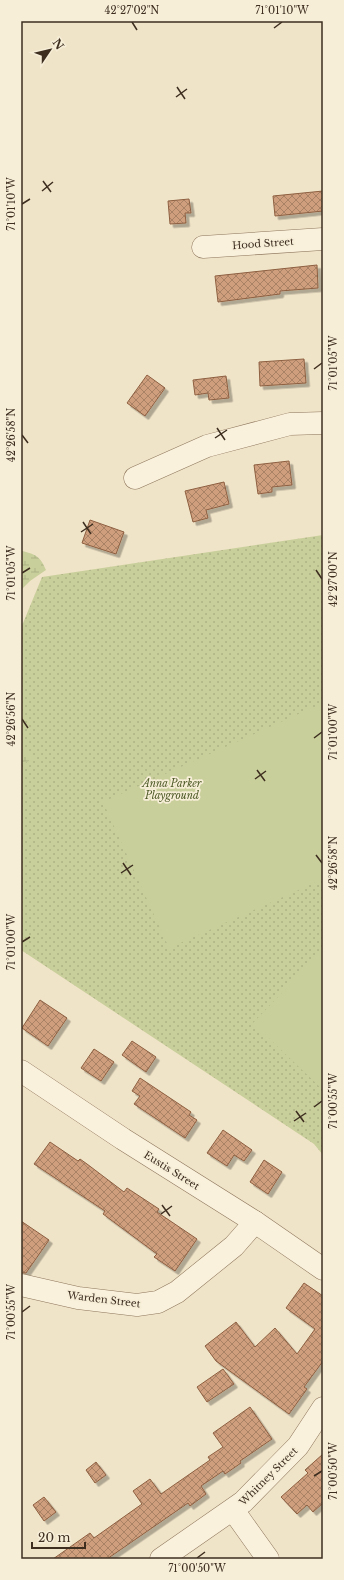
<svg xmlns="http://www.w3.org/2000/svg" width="344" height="1580" font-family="'Libre Baskerville',serif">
<defs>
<pattern id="green-dots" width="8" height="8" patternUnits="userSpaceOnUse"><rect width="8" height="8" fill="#c9cf9b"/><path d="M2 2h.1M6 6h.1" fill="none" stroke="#aeb285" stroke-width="1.8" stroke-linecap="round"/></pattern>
<pattern id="wetland-marsh" width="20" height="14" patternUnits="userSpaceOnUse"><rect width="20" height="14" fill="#c9cf9b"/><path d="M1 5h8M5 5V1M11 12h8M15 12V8" fill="none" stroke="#aeb285"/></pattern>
<pattern id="building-cross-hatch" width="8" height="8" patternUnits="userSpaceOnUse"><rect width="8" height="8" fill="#cf9f7d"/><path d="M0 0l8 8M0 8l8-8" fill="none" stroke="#a98266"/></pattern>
<filter id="shadow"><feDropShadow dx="3.5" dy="3.5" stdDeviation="0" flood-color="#0004"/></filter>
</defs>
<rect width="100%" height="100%" fill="#f0e4c8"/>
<polygon fill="url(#green-dots)" points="323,535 323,1155 314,1144 21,950 21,628 42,577"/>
<g fill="url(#wetland-marsh)">
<path d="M21 551C36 554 40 556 46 570L30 581 21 590Z"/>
<polygon points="21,749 35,758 21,765"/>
</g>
<g fill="#c9cf9b">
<polygon points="323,703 323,879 169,948 103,802"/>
<polygon points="323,950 323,1090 253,1023"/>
</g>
<g fill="url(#building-cross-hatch)" stroke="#8d5f41" filter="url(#shadow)">
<polygon points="323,191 323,211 275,216 273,196"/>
<polygon points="189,199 191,213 185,213 186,223 170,224 168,201"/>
<polygon points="317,265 318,288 280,291 280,294 218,302 215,276"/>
<polygon points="304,359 306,383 260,386 259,362"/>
<polygon points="147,375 165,388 145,416 127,403"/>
<polygon points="226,376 229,398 209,400 208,393 195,395 193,380"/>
<polygon points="289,461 292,485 272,487 272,492 258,494 254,465"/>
<polygon points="224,482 229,504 206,510 208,518 193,522 185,491"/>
<polygon points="90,520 124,532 116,554 82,543"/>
<polygon points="40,1000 67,1018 48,1046 22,1028"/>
<polygon points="132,1041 156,1057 146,1072 122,1055"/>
<polygon points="94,1049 114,1062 101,1081 81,1068"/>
<polygon points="140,1078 191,1112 189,1115 197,1120 185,1138 134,1104 140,1096 132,1091"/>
<polygon points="223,1130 252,1150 244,1161 234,1155 227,1166 207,1153"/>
<polygon points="50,1142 78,1161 80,1159 87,1164 124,1192 127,1188 159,1209 157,1212 197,1239 175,1271 154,1257 157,1254 103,1214 105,1211 34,1164"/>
<polygon points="264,1160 282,1172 268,1194 250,1182"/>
<polygon points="21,1221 49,1240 26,1273 21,1273"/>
<polygon points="304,1283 323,1296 323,1361 304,1387 307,1389 289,1414 216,1361 205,1346 236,1322 255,1347 275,1328 297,1354 315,1329 286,1308"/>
<polygon points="223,1369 234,1384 207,1402 197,1387"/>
<polygon points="250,1407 272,1439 240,1461 241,1463 225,1474 223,1471 201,1486 206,1494 190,1506 188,1503 107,1559 53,1559 90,1533 94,1538 142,1504 133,1491 150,1479 161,1494 210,1460 208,1457 223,1447 213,1433"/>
<polygon points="323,1454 323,1503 313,1512 307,1505 297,1514 281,1497 308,1473 305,1470"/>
<polygon points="96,1462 106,1475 95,1483 86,1470"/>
<polygon points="44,1497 56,1512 44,1521 33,1505"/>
</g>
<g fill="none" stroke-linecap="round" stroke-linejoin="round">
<g stroke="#8d765c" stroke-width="23">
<g id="minor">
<polyline points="203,247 323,239"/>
<polyline points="135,478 207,446 290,424 323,423"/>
<polyline points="21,1071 123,1139 255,1222 323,1269"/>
<polyline points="21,1285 78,1298 137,1305 158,1302 177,1292 234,1246 255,1222"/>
<polyline points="233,1510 268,1559"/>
<polyline points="161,1559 243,1502 298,1446 323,1408"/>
</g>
</g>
<use href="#minor" stroke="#faf1dc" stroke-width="22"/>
</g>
<path fill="none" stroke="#3d2e20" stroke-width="1.5" d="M132 22 137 30M274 28 282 22M177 87 185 99M176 97 187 89M43 181 51 192M42 191 53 182M22 204 30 199M314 369 322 363M217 428 225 440M22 435 28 443M215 438 227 430M83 522 91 534M81 532 93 524M316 570 322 579M22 573 30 568M22 719 28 728M314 738 322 732M257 770 265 781M255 779 266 771M316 855 322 863M123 863 131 875M121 873 133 865M22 942 30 937M314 1107 322 1101M296 1111 304 1122M294 1121 306 1113M162 1205 170 1216M161 1214 172 1206M22 1312 30 1306M314 1476 322 1471M197 1558 205 1552"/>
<g text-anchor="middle" stroke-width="3.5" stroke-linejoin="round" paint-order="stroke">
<g font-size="10" fill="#3d2e20" stroke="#f7eed8">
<text transform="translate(263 243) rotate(-4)" y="4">Hood Street</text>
<text transform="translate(172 1170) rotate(32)" y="4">Eustis Street</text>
<text transform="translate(104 1299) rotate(7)" y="4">Warden Street</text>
<text transform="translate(268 1476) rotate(-45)" y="4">Whitney Street</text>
</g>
<g font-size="10" font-style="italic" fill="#4d5a26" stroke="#f7eed8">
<text x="172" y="787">Anna Parker<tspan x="172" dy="12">Playground</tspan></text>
</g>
</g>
<rect width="344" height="1580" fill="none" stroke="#f7eed8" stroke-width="44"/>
<g transform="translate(50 50) rotate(55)" stroke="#f7eed8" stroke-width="3" paint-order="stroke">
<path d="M0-3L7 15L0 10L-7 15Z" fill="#3d2e20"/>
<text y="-6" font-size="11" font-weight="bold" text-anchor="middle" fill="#3d2e20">N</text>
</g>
<path d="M32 1542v6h53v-6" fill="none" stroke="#3d2e20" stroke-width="2"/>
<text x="38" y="1542" font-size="12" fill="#3d2e20" stroke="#f7eed8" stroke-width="3" paint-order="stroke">20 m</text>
<rect x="22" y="22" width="300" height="1536" fill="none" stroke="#3d2e20" stroke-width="1.5"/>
<g font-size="10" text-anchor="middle" fill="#3d2e20">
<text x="132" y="14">42°27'02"N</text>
<text x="282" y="14">71°01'10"W</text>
<text transform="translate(11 204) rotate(-90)" y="4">71°01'10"W</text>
<text transform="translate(333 363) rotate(-90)" y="4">71°01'05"W</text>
<text transform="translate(11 435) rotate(-90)" y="4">42°26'58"N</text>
<text transform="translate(11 573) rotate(-90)" y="4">71°01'05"W</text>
<text transform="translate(333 579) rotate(-90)" y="4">42°27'00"N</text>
<text transform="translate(11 719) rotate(-90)" y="4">42°26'56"N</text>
<text transform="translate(333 732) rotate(-90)" y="4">71°01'00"W</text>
<text transform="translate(333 863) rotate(-90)" y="4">42°26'58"N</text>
<text transform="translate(11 942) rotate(-90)" y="4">71°01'00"W</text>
<text transform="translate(333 1101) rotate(-90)" y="4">71°00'55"W</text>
<text transform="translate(11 1312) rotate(-90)" y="4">71°00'55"W</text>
<text transform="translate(333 1471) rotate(-90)" y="4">71°00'50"W</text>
<text x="197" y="1572">71°00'50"W</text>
</g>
</svg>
